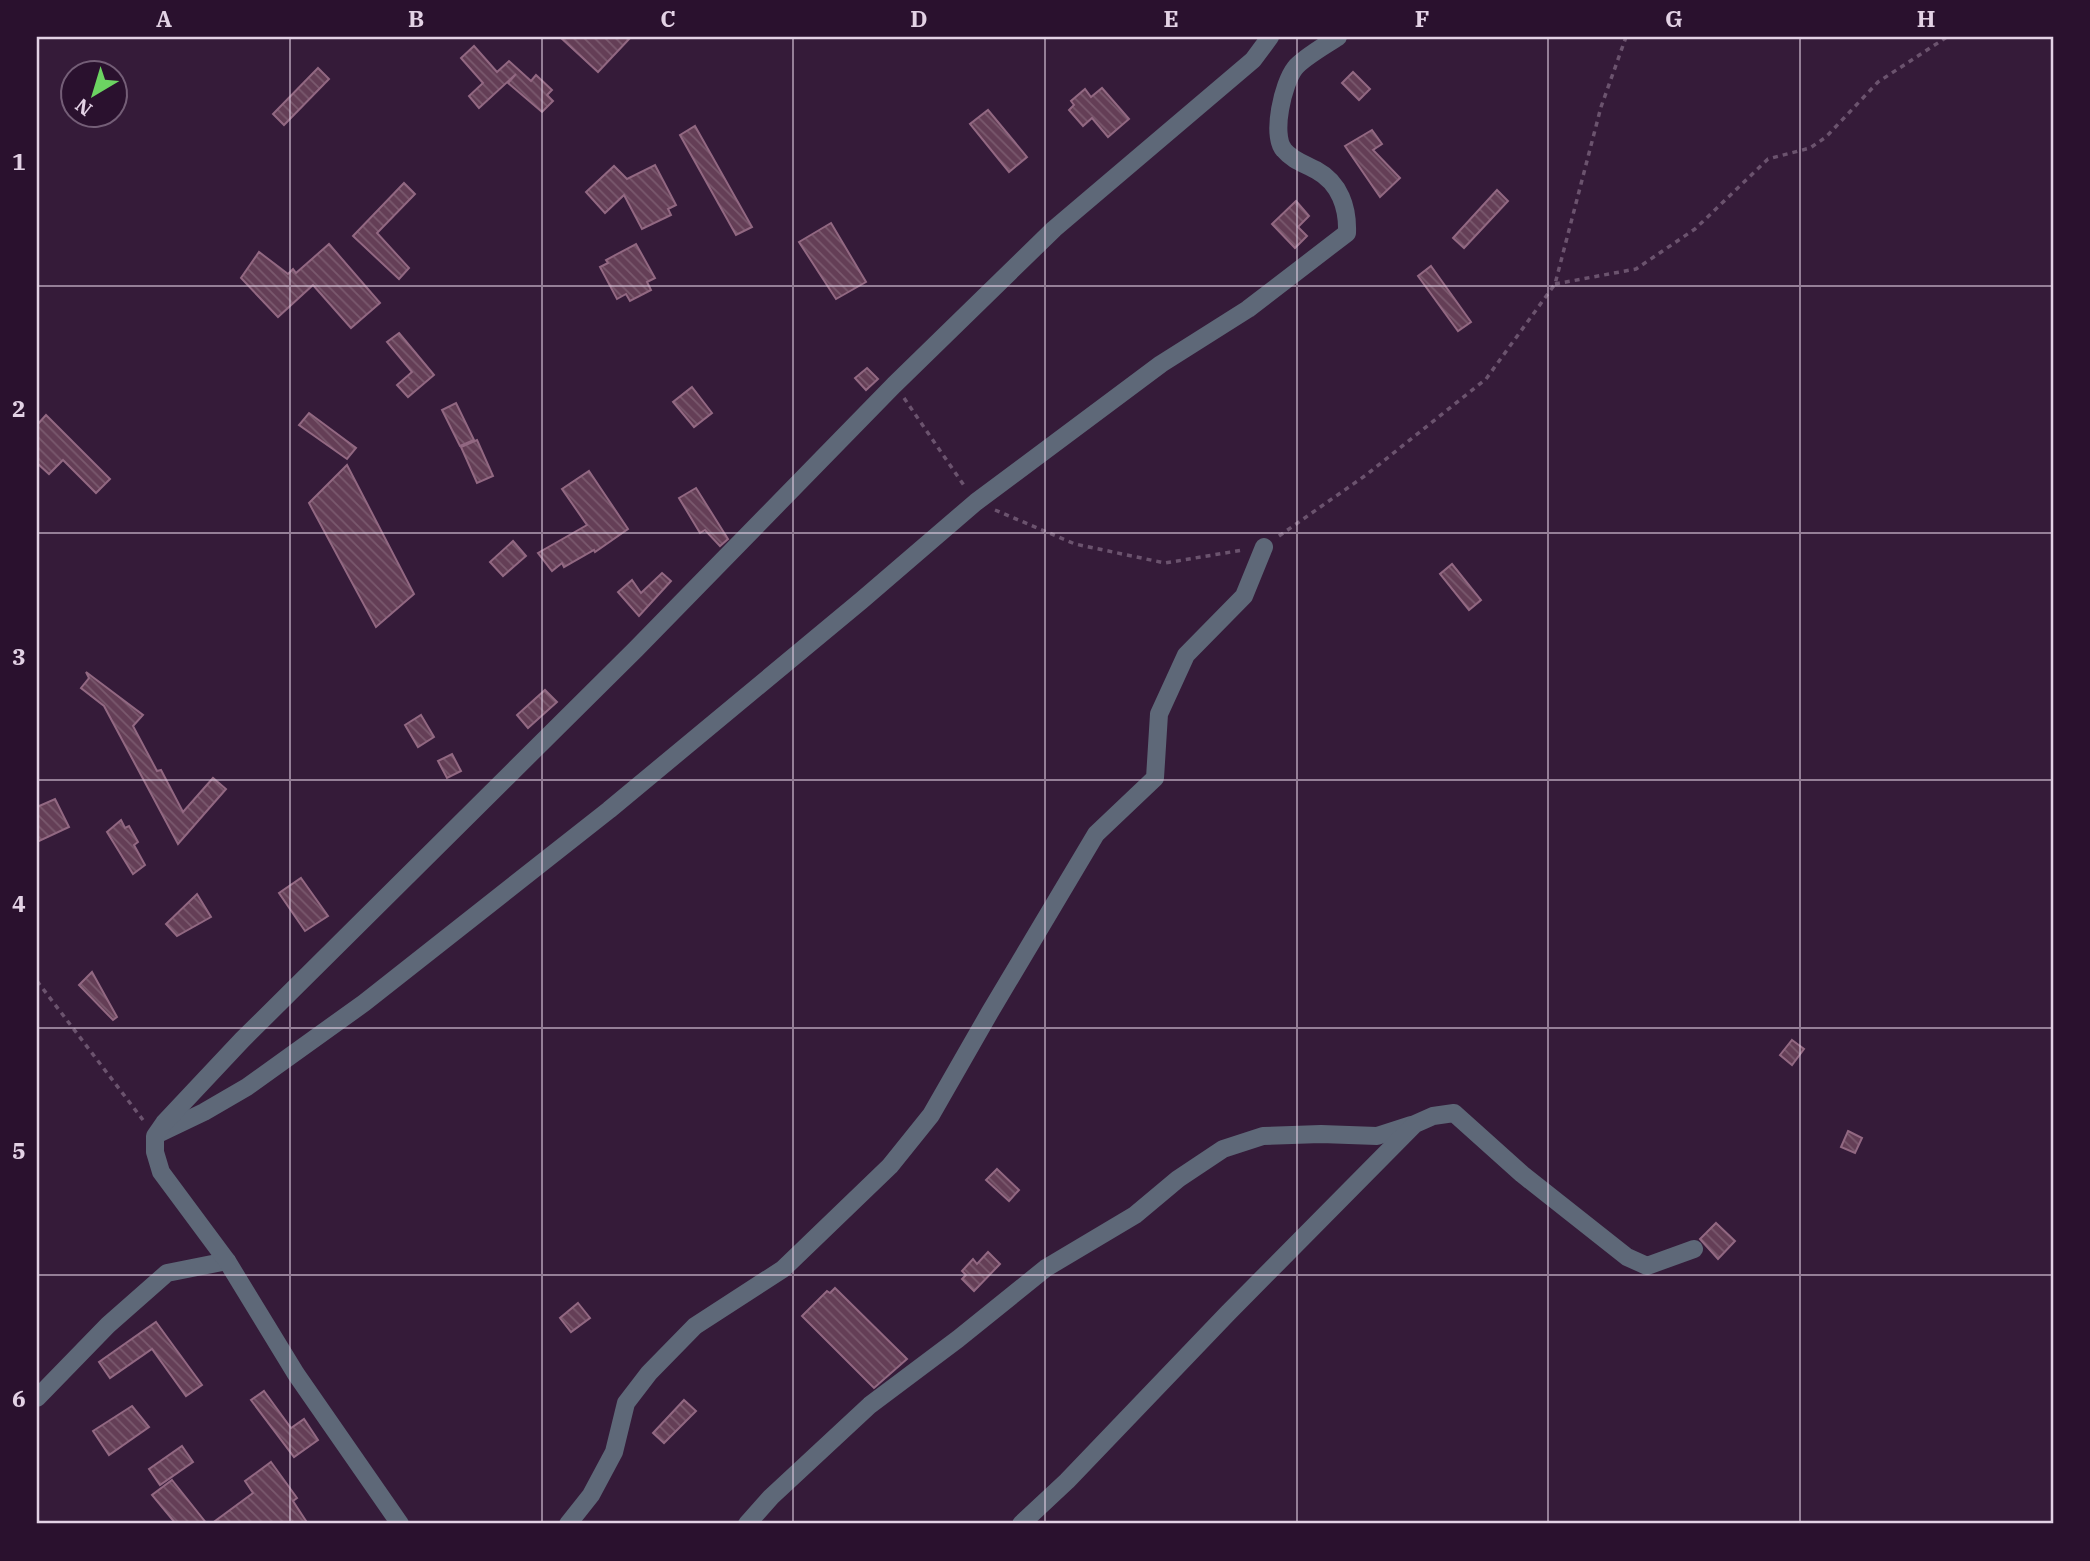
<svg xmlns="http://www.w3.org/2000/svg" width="2090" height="1561" font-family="'IBM Plex Serif',serif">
<defs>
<pattern id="building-back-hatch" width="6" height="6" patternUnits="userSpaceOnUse" patternTransform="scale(1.75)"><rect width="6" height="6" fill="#643e56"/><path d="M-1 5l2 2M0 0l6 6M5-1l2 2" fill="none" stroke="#7a596e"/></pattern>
</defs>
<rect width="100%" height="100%" fill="#351b39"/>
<g fill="url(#building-back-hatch)" stroke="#926882" stroke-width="2">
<polygon points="560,37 631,37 598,72"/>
<polygon points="474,46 497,72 509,61 531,81 536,75 552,90 547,95 553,101 542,112 508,83 516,74 479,108 469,96 483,83 461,58"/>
<polygon points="318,68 329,79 284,125 273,114"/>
<polygon points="1353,72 1370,89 1359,100 1342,83"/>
<polygon points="1102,88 1129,119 1108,137 1092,118 1083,126 1069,110 1074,105 1071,101 1085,89 1091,97"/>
<polygon points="988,110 1027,157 1009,172 970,124"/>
<polygon points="695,126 752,227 736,235 680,135"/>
<polygon points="1372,130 1382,144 1373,150 1400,178 1380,197 1345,146"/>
<polygon points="655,165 676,205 668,209 671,215 642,229 624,195 605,213 586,192 614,166 627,179"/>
<polygon points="404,183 415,194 377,233 409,268 399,279 353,236"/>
<polygon points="1497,190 1508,201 1464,248 1453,238"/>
<polygon points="1296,201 1309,216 1298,227 1307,236 1295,248 1272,224"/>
<polygon points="831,223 866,282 836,299 799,242"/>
<polygon points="329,244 380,303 351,328 313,285 278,317 241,278 259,252 288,274 293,269 296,273"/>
<polygon points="636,244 655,278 647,282 651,290 630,301 626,294 617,299 600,267 608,263 606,260"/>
<polygon points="1431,266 1471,322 1458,331 1418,276"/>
<polygon points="399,333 434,375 408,397 397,385 412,372 387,342"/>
<polygon points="867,368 878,379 866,390 855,378"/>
<polygon points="692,387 712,413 694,427 673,402"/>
<polygon points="456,403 474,440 460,446 442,410"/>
<polygon points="309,413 356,448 347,459 299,425"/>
<polygon points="46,415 110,479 96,493 63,460 49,474 37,463 37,425"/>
<polygon points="477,440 493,476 477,483 461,447"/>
<polygon points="347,465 414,594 376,627 309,503"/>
<polygon points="589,471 628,529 595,552 594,550 564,567 562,563 552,571 538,553 587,525 562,489"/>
<polygon points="696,488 728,539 720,546 705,530 700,533 679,498"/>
<polygon points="513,541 526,556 503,576 490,562"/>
<polygon points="1452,564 1481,600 1469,610 1440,574"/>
<polygon points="662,573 671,581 639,616 618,592 632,580 641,593"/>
<polygon points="86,672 143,715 133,726 157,771 161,770 183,812 213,778 226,789 178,844 104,706 81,688 89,678"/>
<polygon points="545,690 557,702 528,728 517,715"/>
<polygon points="421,715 434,737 418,747 405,725"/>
<polygon points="452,754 461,771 447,778 438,761"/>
<polygon points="55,799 69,827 37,842 37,807"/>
<polygon points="121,820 125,828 129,826 138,842 134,845 145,865 133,874 107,832"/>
<polygon points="301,878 328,916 305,931 279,893"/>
<polygon points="197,894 211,917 177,936 166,924"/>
<polygon points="92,972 117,1017 113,1020 79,985"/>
<polygon points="1792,1040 1804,1049 1792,1065 1780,1055"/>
<polygon points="1848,1131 1862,1138 1855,1153 1841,1147"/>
<polygon points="997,1169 1019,1190 1009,1201 986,1180"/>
<polygon points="1716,1223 1735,1241 1718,1259 1700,1239"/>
<polygon points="988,1252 1000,1264 974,1291 962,1279 966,1275 962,1271 973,1259 977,1264"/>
<polygon points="835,1288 907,1359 874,1388 802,1316 827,1291 830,1293"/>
<polygon points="578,1303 590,1318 571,1332 560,1318"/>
<polygon points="156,1322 202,1385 186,1396 152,1349 110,1378 99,1362"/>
<polygon points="264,1391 291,1428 304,1419 318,1440 294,1457 251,1400"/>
<polygon points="684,1400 696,1411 664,1443 653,1433"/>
<polygon points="132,1406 149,1427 109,1455 93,1431"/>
<polygon points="182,1446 193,1462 160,1485 149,1469"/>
<polygon points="271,1462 297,1498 293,1501 308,1524 211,1524 253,1493 245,1481"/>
<polygon points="172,1480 207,1524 176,1524 152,1495"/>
</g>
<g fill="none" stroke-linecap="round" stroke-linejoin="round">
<g stroke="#6b536e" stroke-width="3.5" stroke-dasharray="5 5" stroke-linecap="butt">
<polyline points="1555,284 1636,269 1695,229 1768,159 1810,148 1826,137 1878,82 1947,37"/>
<polyline points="904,398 965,487"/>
<polyline points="995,510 1075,544 1165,563 1243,550"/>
<polyline points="1279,536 1366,475 1486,379 1555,284 1601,107 1626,37"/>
<polyline points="37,981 143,1120"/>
</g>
<g stroke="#5e6878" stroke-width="18">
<path d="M158 1134 204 1112 247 1087 364 1003 609 810 862 600 976 502 1161 364 1248 309 1347 233C1348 208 1340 183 1316 170 1305 164 1292 160 1284 150 1271 135 1283 83 1295 68 1303 58 1326 45 1338 37"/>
<polyline points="37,1398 108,1325 167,1273 227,1261"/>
<polyline points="400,1524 296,1374 227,1261 161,1172 155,1152 155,1136 164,1123 242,1040 636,649 894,385 1054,229 1253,60 1270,37"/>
<polyline points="568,1524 591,1495 614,1452 626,1403 649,1373 695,1326 783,1269 890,1166 931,1115 990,1012 1096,834 1155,778 1159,714 1186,655 1244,596 1264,547"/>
<polyline points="747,1524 771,1497 870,1405 958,1339 1046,1268 1135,1215 1178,1179 1223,1149 1263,1136 1321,1134 1377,1136 1411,1125"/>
<polyline points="1021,1524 1067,1481 1228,1313 1415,1124 1433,1116 1454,1113 1522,1174 1627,1257 1647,1266 1694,1249"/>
</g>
</g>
<path fill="none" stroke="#e3d2e5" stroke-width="2" stroke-opacity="0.55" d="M290 37V1524M542 37V1524M793 37V1524M1045 37V1524M1297 37V1524M1548 37V1524M1800 37V1524M37 286H2053M37 533H2053M37 780H2053M37 1028H2053M37 1275H2053"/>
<rect width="2090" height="1561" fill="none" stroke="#2a112e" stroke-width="77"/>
<g transform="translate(94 94) rotate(218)"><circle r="33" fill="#2a112e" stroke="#745e77" stroke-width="2"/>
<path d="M0-5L12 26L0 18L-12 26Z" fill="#6cd362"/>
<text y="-10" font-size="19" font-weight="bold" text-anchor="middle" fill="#e3d2e5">N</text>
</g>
<rect x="38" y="38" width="2014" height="1484" fill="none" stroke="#e3d2e5" stroke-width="2.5"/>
<g font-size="23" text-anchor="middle" font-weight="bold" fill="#e3d2e5">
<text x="164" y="27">A</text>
<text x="416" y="27">B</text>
<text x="668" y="27">C</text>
<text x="919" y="27">D</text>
<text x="1171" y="27">E</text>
<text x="1422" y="27">F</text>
<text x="1674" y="27">G</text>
<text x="1926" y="27">H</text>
<text x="19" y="170">1</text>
<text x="19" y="417">2</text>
<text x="19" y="665">3</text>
<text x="19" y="912">4</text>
<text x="19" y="1159">5</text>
<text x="19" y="1407">6</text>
</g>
</svg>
